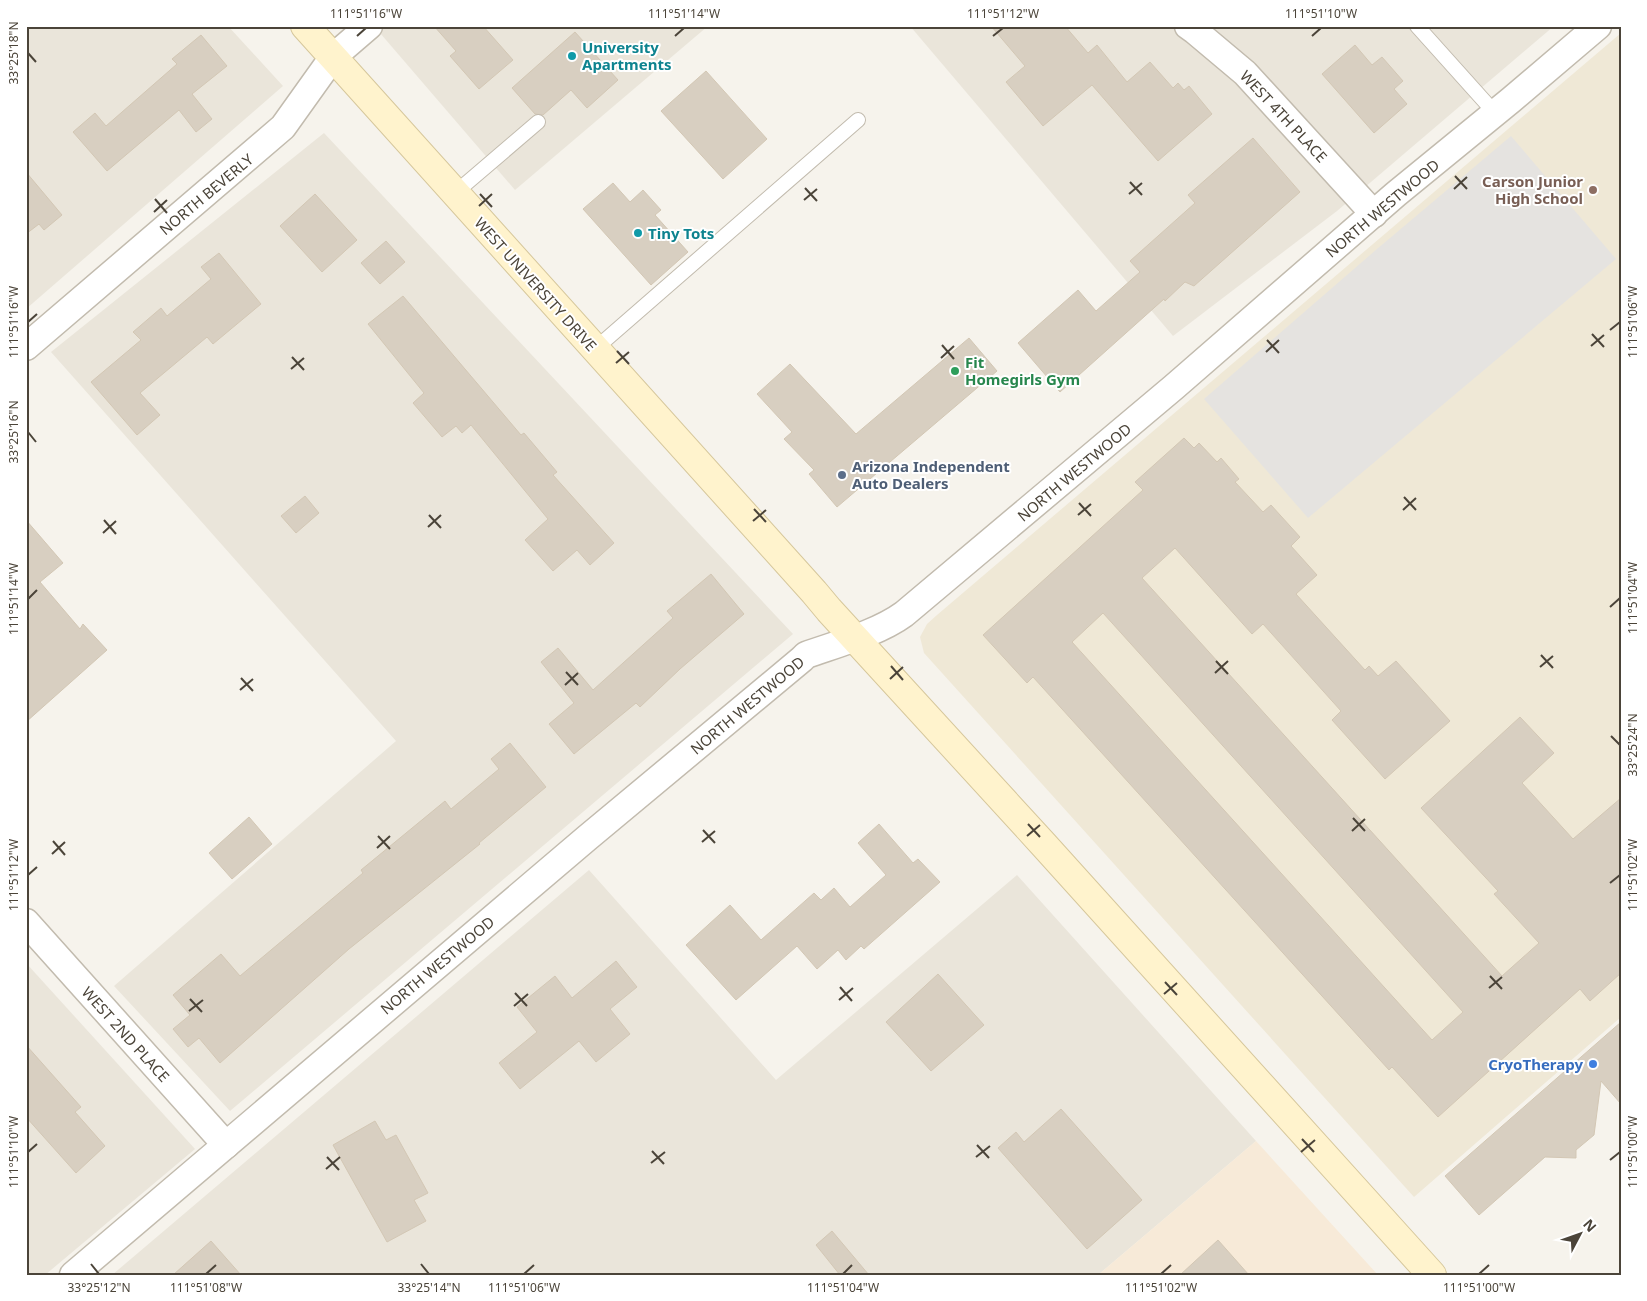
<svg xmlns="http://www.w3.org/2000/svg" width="1647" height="1301" viewBox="0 0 1647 1301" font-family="'Noto Sans',sans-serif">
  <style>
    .residential { fill: #eae5da }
    .commercial { fill: #f7ead8 }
    .education { fill: #efe8d6 }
    .parking { fill: #e5e3e0 }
    .building { fill: #d8cfc1; stroke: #d3c7b4; fill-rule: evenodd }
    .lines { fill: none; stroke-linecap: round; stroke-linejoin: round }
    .service-casing { stroke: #c2bbae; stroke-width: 16 }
    .minor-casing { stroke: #c2bbae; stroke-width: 29 }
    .secondary-casing { stroke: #d6c79b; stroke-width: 30 }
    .service { stroke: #fff; stroke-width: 14 }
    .minor { stroke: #fff; stroke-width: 26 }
    .secondary { stroke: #fff3cd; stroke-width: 28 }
    .ticks { fill: none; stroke: #4b4439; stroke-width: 2 }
    .culture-dot { fill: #0f9aa8; stroke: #fff; stroke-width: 2 }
    .education-dot { fill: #8d6e63; stroke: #fff; stroke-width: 2 }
    .leisure-dot { fill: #2e9e5b; stroke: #fff; stroke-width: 2 }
    .service-dot { fill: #5c6f8a; stroke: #fff; stroke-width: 2 }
    .shop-dot { fill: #3f7fe0; stroke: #fff; stroke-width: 2 }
    .labels { text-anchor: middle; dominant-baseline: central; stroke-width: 4; stroke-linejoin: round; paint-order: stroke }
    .culture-label { font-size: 15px; font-weight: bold; fill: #0d838f; stroke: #fff; text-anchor: start }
    .street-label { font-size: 15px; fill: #4b4439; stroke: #fff }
    .education-label { font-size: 15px; font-weight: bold; fill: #785e54; stroke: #fff; text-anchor: end }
    .leisure-label { font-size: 15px; font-weight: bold; fill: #27864d; stroke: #fff; text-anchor: start }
    .service-label { font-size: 15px; font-weight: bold; fill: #4e5e75; stroke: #fff; text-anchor: start }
    .shop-label { font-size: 15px; font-weight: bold; fill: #366cbe; stroke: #fff; text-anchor: end }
    .neatline { fill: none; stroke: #4b4439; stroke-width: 2 }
    .ticks-label { font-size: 12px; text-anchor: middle; fill: #4b4439 }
  </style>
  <rect width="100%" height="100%" fill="#f6f3ec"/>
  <g class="residential">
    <path d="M 26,26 L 228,26 L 283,86 L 26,309 Z"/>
    <path d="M 374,26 L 708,26 L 515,190 Z"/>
    <path d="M 910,26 L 1554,26 L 1337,211 L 1173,336 Z"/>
    <path d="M 324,133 L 793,634 L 230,1111 L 114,986 L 396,741 L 51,352 Z"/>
    <path d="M 589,870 L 776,1080 L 1017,875 L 1256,1141 L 1098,1275 L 112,1275 Z"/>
    <path d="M 26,963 L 195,1149 L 45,1275 L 26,1275 Z"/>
  </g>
  <path class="commercial" d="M 1256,1141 L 1378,1275 L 1098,1275 Z"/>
  <path class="education" d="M 1621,33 L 1621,1017 L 1414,1197 L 924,653 L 920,637 L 927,624 L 937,615 Z"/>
  <path class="parking" d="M 1511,136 L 1616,259 L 1308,518 L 1204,399 L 1377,249 Z"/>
  <g class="building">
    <path d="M 434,26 L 483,26 L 513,60 L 479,89 L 450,56 L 456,51 Z"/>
    <path d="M 991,26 L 1065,26 L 1088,53 L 1097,45 L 1127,82 L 1150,62 L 1173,88 L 1178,83 L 1184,90 L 1189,86 L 1212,114 L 1158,161 L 1092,85 L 1043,126 L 1006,82 L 1025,66 Z"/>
    <path d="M 575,32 L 618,80 L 587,108 L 571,90 L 543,115 L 535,114 L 512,88 Z"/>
    <path d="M 201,35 L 227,66 L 192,94 L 212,119 L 196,132 L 179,110 L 107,171 L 73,132 L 95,113 L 106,126 L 177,64 L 172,59 Z"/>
    <path d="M 1355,45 L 1372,65 L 1382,57 L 1403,81 L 1394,89 L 1407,104 L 1374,133 L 1322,74 Z"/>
    <path d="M 706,71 L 767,139 L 723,179 L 661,111 Z"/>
    <path d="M 1253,138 L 1300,192 L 1194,286 L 1185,282 L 1165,301 L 1164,299 L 1060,392 L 1018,343 L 1078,290 L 1096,311 L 1140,272 L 1130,261 L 1195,203 L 1188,195 Z"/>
    <path d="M 26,172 L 62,215 L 44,230 L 39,224 L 26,234 Z"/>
    <path d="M 613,183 L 630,202 L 643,190 L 661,210 L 655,215 L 688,252 L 651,285 L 583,209 Z"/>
    <path d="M 315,194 L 357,240 L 322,272 L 280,226 Z"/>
    <path d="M 386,241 L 405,262 L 380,284 L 361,263 Z"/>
    <path d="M 219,253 L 261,304 L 213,344 L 207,337 L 140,393 L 160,415 L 137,435 L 91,382 L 141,340 L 133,332 L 161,308 L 167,316 L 211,279 L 201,267 Z"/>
    <path d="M 403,296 L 521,435 L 524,433 L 557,472 L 553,475 L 614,543 L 590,565 L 577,550 L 553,571 L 525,540 L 548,519 L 471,425 L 462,433 L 456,426 L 442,437 L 413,403 L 424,393 L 368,324 Z"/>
    <path d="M 969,338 L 997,371 L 837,507 L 809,474 L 814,470 L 784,439 L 792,432 L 757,394 L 790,364 L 856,434 Z"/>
    <path d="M 1184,438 L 1194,448 L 1199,443 L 1217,462 L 1221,458 L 1239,479 L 1235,482 L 1263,512 L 1271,505 L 1300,537 L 1291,546 L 1317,575 L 1296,594 L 1365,670 L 1369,666 L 1378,676 L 1396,661 L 1450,721 L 1385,779 L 1332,720 L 1341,711 L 1263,624 L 1252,634 L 1175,548 L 1142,578 L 1502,976 L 1539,943 L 1494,894 L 1498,891 L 1421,808 L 1520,717 L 1554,753 L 1522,783 L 1573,839 L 1621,798 L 1621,973 L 1590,1001 L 1580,989 L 1438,1117 L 1392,1067 L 1389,1070 L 1033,677 L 1027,683 L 983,635 L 1143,490 L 1135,482 ZM 1103,613 L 1463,1012 L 1432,1040 L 1072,642 Z"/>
    <path d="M 305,496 L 319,513 L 296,533 L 281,516 Z"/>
    <path d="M 26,520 L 63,563 L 40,582 L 80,629 L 83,624 L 107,650 L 26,722 Z"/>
    <path d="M 711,574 L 744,614 L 680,669 L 640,707 L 636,703 L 574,754 L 549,724 L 574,703 L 541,662 L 558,648 L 593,690 L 673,618 L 667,611 Z"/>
    <path d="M 510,743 L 546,787 L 479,843 L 480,844 L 349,949 L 220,1063 L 199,1038 L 188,1047 L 173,1029 L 190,1015 L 173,995 L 221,954 L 240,976 L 363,873 L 361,870 L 445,801 L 451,809 L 499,769 L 491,759 Z"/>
    <path d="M 249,817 L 272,844 L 232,879 L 209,853 Z"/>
    <path d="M 879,824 L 913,863 L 918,859 L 940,882 L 864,949 L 861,946 L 846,960 L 838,950 L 817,969 L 797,946 L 736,1000 L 686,945 L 730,905 L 761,940 L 814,893 L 821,900 L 834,888 L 850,907 L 886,875 L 858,843 Z"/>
    <path d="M 616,961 L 637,987 L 610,1009 L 630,1034 L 596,1062 L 579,1041 L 520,1089 L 499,1063 L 537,1032 L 517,1007 L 555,976 L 572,998 Z"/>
    <path d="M 938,974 L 984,1025 L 931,1071 L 886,1022 Z"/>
    <path d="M 1621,1022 L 1621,1104 L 1601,1081 L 1594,1135 L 1576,1150 L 1576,1158 L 1545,1157 L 1479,1215 L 1445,1176 Z"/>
    <path d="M 26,1045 L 81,1107 L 75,1112 L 105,1146 L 76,1173 L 26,1117 Z"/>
    <path d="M 1061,1109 L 1142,1200 L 1087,1249 L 998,1148 L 1016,1132 L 1024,1142 Z"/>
    <path d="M 375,1121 L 386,1140 L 396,1135 L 428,1193 L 414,1200 L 426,1221 L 387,1242 L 333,1145 Z"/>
    <path d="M 832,1231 L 869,1275 L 840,1275 L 816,1245 Z"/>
    <path d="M 1218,1240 L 1249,1275 L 1180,1275 Z"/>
    <path d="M 211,1241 L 241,1275 L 173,1275 Z"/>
  </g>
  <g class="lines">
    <g class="service-casing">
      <g id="service">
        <path d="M 1417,26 L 1495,113"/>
        <path d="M 455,193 L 538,122"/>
        <path d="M 595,349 L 858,120"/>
      </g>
    </g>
    <g class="minor-casing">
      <g id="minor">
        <path d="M 1188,26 L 1195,31 L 1245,73 L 1374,214"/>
        <path d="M 26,347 L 283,127 L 333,57 L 369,26"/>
        <path d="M 26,922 L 226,1145"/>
        <path d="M 73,1275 L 587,838 L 802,659 L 806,655 C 837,644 878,633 904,614 L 1174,387 L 1396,194 L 1511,100 L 1598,26"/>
      </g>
    </g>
    <g class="secondary-casing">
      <path id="secondary" d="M 305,26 L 814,592 L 829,610 L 1044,845 L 1432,1275"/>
    </g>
    <use href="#service" class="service"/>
    <use href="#minor" class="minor"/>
    <use href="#secondary" class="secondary"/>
  </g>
  <path class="ticks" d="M 357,36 L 366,28M 675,36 L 684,28M 993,36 L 1003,28M 1312,36 L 1321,28M 28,53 L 36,62M 1455,176 L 1467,189M 1130,182 L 1142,195M 805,188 L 817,201M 1454,189 L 1467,177M 480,194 L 492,207M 1129,194 L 1142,183M 155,199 L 167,213M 804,200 L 817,189M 479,206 L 492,194M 154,212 L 167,200M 28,322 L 37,314M 1610,330 L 1620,322M 1592,334 L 1604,347M 1267,340 L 1279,353M 942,345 L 954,359M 1591,346 L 1604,335M 617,351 L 629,364M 1266,352 L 1279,340M 292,357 L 304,370M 941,358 L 954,346M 616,363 L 629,352M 291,369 L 304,358M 28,432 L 36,442M 1404,497 L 1416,510M 1079,503 L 1091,516M 754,509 L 766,522M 1403,510 L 1416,498M 429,515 L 441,528M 1078,515 L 1091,504M 104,520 L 116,534M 753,521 L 766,510M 428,527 L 441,515M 103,533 L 116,521M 28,599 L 37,590M 1610,607 L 1620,598M 1541,655 L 1553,668M 1216,661 L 1228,674M 891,666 L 903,680M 1540,667 L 1553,656M 566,672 L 578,685M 1215,673 L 1228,661M 241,678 L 253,691M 890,679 L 903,667M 565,685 L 578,673M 240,690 L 253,679M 1611,736 L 1620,745M 1353,818 L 1365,831M 1028,824 L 1040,837M 703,830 L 715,843M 1352,831 L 1365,819M 378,836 L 390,849M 1027,836 L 1040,825M 53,841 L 65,855M 702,842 L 715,831M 377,848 L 390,836M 52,854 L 65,842M 28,875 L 37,867M 1610,883 L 1620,875M 1490,976 L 1502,989M 1165,982 L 1177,995M 840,987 L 852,1001M 1489,988 L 1502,977M 515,993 L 527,1006M 1164,994 L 1177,983M 190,999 L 202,1012M 839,1000 L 853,988M 514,1006 L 528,994M 189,1011 L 203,1000M 1302,1139 L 1314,1152M 977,1145 L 989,1158M 652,1151 L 664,1164M 28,1152 L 37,1144M 1301,1152 L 1315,1140M 327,1157 L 339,1170M 976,1157 L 990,1146M 1610,1160 L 1620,1152M 651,1163 L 665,1152M 326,1169 L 340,1157M 91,1264 L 99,1274M 421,1264 L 429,1274M 206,1274 L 216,1265M 524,1274 L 534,1265M 843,1274 L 852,1265M 1161,1274 L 1171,1265M 1479,1274 L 1489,1265"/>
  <g class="culture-dot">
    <circle cx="572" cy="56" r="5"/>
    <circle cx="638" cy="233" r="5"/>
  </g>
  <circle class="education-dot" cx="1593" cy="190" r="5"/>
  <circle class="leisure-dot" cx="955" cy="371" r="5"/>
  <circle class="service-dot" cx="842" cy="475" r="5"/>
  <circle class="shop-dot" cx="1593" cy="1064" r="5"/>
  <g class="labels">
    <g class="culture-label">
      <text x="582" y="47">University<tspan x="582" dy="17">Apartments</tspan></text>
      <text x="648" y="233">Tiny Tots</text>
    </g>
    <g class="street-label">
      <text transform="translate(1284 116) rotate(47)">WEST 4TH PLACE</text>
      <text transform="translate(206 194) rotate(-40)">NORTH BEVERLY</text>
      <text transform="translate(1382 208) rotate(-40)">NORTH WESTWOOD</text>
      <text transform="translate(536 284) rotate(48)">WEST UNIVERSITY DRIVE</text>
      <text transform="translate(1074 472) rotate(-40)">NORTH WESTWOOD</text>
      <text transform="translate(747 705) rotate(-40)">NORTH WESTWOOD</text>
      <text transform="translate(437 965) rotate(-40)">NORTH WESTWOOD</text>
      <text transform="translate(126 1034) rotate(48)">WEST 2ND PLACE</text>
    </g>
    <g class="education-label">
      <text x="1583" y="181">Carson Junior<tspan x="1583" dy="17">High School</tspan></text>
    </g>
    <g class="leisure-label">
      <text x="965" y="362">Fit<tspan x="965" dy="17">Homegirls Gym</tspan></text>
    </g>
    <g class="service-label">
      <text x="852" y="466">Arizona Independent<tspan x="852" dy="17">Auto Dealers</tspan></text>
    </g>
    <g class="shop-label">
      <text x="1583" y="1064">CryoTherapy</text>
    </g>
  </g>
  <rect width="1647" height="1301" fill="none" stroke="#ffffff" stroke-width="55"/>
  <g transform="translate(1580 1234) rotate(49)" stroke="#ffffff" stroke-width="4" paint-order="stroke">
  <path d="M0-4L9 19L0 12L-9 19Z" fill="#4b4439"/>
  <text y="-8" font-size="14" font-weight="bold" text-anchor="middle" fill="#4b4439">N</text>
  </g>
  <rect x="28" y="28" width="1592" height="1246" class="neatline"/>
  <g class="ticks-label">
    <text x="366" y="18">111°51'16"W</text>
    <text x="684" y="18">111°51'14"W</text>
    <text x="1003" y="18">111°51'12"W</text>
    <text x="1321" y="18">111°51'10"W</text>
    <text transform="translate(14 53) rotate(-90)" y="4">33°25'18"N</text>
    <text transform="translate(1633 322) rotate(-90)" y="4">111°51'06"W</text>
    <text transform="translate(14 322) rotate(-90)" y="4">111°51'16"W</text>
    <text transform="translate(14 432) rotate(-90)" y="4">33°25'16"N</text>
    <text transform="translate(1633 598) rotate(-90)" y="4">111°51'04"W</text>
    <text transform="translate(14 599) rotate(-90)" y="4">111°51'14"W</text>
    <text transform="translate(1633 745) rotate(-90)" y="4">33°25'24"N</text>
    <text transform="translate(1633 875) rotate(-90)" y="4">111°51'02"W</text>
    <text transform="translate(14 875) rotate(-90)" y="4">111°51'12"W</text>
    <text transform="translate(1633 1152) rotate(-90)" y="4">111°51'00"W</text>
    <text transform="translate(14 1152) rotate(-90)" y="4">111°51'10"W</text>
    <text x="99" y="1292">33°25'12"N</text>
    <text x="206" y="1292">111°51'08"W</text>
    <text x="429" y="1292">33°25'14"N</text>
    <text x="524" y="1292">111°51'06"W</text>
    <text x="843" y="1292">111°51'04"W</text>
    <text x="1161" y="1292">111°51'02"W</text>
    <text x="1479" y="1292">111°51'00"W</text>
  </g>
</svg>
